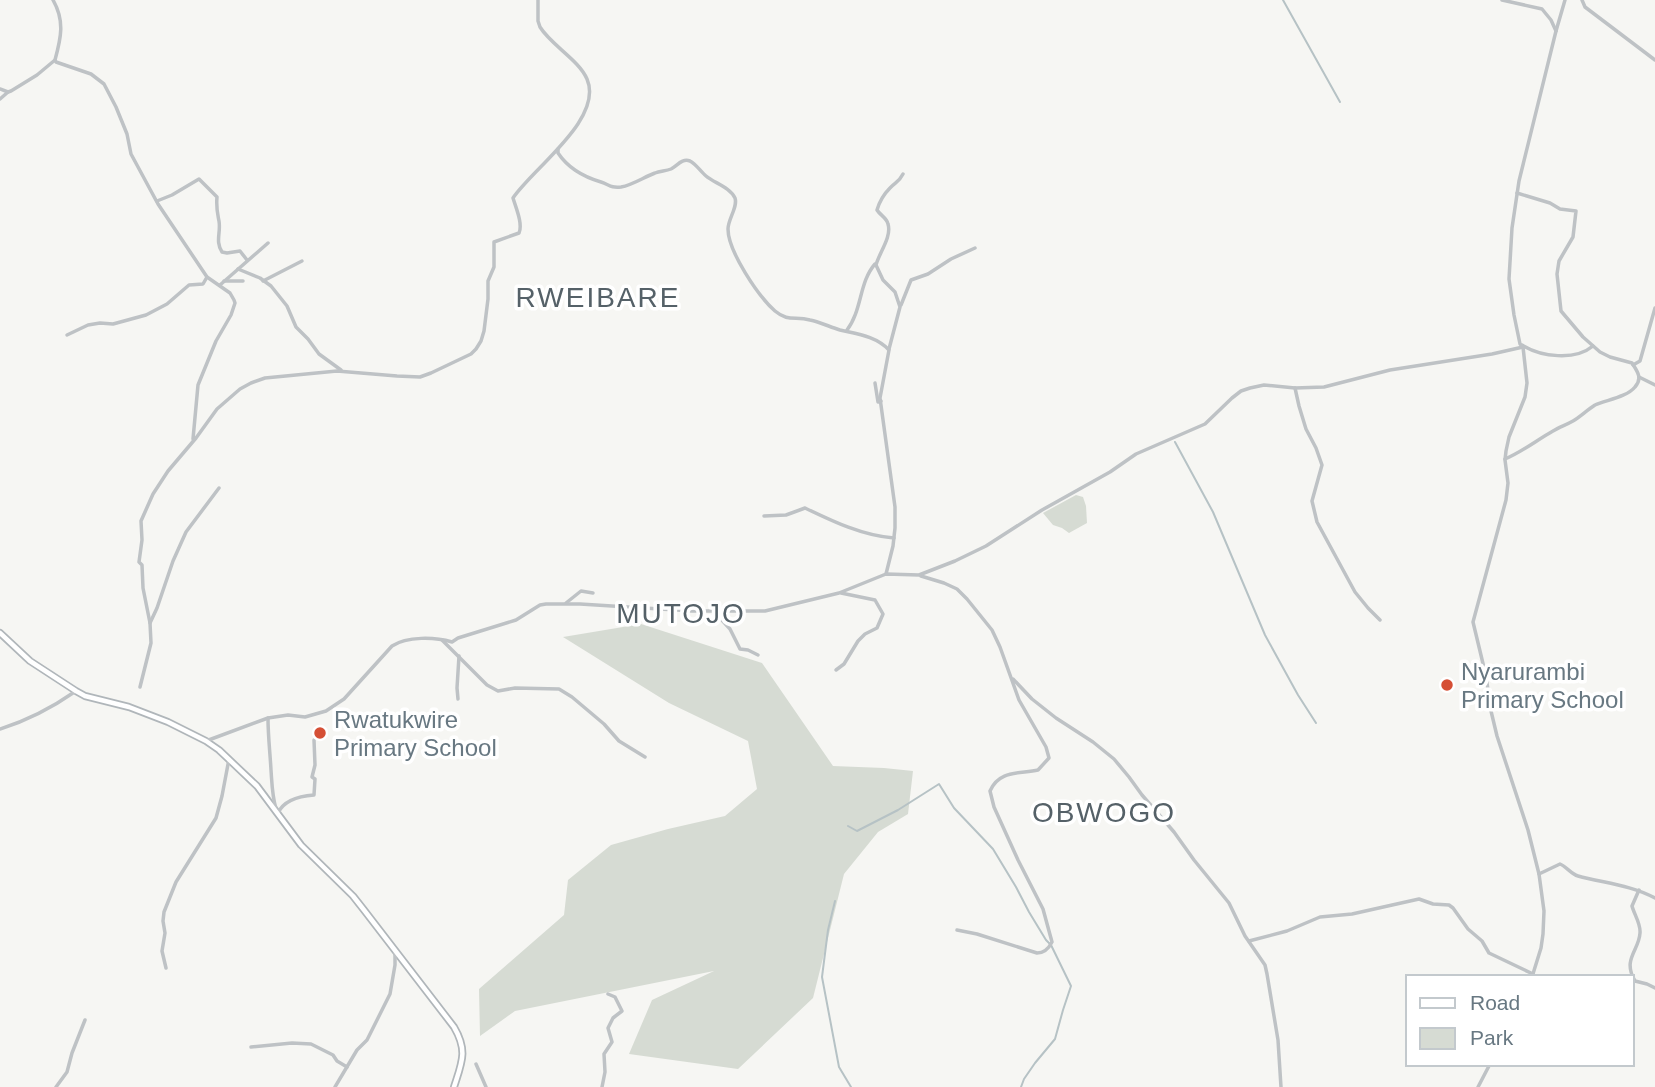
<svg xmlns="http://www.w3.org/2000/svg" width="1655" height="1087" viewBox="0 0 1655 1087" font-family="Arial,sans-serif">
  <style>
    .green { fill: #d6dbd3 }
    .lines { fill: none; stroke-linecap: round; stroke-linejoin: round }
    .stream { stroke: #b6c2c5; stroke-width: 2 }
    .secondary-casing { stroke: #b0b6ba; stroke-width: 8 }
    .street { stroke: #bec2c5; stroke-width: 3.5 }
    .secondary { stroke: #fff; stroke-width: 4.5 }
    .poi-dot { fill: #d54f35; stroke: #fff; stroke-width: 2.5 }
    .labels { text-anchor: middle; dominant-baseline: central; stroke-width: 7; stroke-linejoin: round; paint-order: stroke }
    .poi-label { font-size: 24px; fill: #687882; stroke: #fff; text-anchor: start }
    .quarter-label { font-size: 28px; letter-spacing: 2px; fill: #556168; stroke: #fff }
  </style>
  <rect width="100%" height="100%" fill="#f6f6f3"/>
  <g class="green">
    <path d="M 1076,495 L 1083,497 L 1086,506 L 1087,523 L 1069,533 L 1062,528 L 1053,525 L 1043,513 Z"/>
    <path d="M 641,624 L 762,663 L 833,766 L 884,768 L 913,771 L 908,814 L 878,832 L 844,874 L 813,998 L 738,1069 L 629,1054 L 652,1000 L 714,971 L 515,1011 L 480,1036 L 479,989 L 564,915 L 568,880 L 611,845 L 668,829 L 725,816 L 757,789 L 748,741 L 669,703 L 563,637 Z"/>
  </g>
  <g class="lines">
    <g class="stream">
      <path d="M 1283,0 L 1340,102"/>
      <path d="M 1175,442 L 1213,512 L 1265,635 L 1298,695 L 1316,723"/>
      <path d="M 848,826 L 857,831 L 898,810 L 939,784 L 954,808 L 993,849 L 1016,887 L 1029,912 L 1046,940 L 1051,945 L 1071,986 L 1063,1010 L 1055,1039 L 1035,1063 L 1024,1079 L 1021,1087"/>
      <path d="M 835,901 L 828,930 L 822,977 L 839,1067 L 851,1087"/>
    </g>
    <g class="secondary-casing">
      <path id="secondary" d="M 0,633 L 30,661 L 76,691 L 85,696 L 129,707 L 168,722 L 206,741 L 219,750 L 257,786 L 301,845 L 353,896 L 364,910 L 454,1027 C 468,1051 462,1062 454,1087"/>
    </g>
    <g class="street">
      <path d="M 53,0 C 65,21 61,38 55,60 L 56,62 L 91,74 L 104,84 L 116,107 L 127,134 L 131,154 L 158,204 L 207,277 L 230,293 L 234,300 L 235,303 L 231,315 L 216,341 L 198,385 L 193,439"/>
      <path d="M 1502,0 L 1542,9 L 1551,20 L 1556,31"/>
      <path d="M 1582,0 L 1585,7 L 1655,60"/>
      <path d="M 0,89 L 8,92 L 11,91 L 37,75 L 55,60"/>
      <path d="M 0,99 L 8,92"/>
      <path d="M 558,149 L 558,153 C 568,168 584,177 601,182 C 610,185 610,188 621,187 C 633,185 644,177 655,173 C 660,171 666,171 671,169 C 677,166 682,158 690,161 C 696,164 701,172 706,176 C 714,183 730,187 735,198 C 738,207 728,219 728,229 C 728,251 758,296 775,311 C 788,322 795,316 810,320 C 820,322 830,327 840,330 C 857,334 876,336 889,350 L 880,398 L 895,507 L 895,528 L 893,546 L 886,574"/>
      <path d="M 157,201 L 172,195 L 199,179 L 217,197 C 216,208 217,211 219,221 C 221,233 215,241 222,252 L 227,253 L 240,251 L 247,260"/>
      <path d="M 238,269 L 260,278 L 271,286 L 287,306 L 296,327 L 308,339 L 319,354 L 341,370"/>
      <path d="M 224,281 L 243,281"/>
      <path d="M 263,281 L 302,261"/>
      <path d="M 220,285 L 268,243"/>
      <path d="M 901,305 L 911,280 L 928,274 L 951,259 L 975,248"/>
      <path d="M 847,330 C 862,311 859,282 875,264"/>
      <path d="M 67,335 L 88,325 L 100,323 L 113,324 L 146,315 L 167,304 L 189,285 L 203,284 L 207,277"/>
      <path d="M 1522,345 C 1541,357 1575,361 1593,346"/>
      <path d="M 889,349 L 900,307 L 895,292 L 883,280 L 876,265 C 879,253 892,237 888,224 C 887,218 880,215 877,210 C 879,203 884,194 890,188 C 896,182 899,182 903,174"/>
      <path d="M 1633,365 L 1640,361 L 1655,308"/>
      <path d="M 1639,377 L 1655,385"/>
      <path d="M 875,383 L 878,402 L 881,401"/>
      <path d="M 1295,388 L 1299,406 L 1306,429 L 1316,448 L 1322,465 L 1312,501 L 1317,522 L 1355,592 L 1368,608 L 1380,620"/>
      <path d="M 1505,459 C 1522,452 1537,440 1553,431 C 1559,427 1566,425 1573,421 C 1580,417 1587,410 1595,405 C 1606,400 1627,397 1635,387 C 1643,378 1637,371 1632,363 L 1610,357 L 1600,352 L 1583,337 L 1561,311 L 1557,274 L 1559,261 L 1573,237 L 1576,211 L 1560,209 L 1550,203 L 1517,193"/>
      <path d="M 764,516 L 786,515 L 805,508 C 832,521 863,536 894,538"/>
      <path d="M 921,576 L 944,583 L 957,589 L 967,599 L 992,630 L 1000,647 L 1019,700 L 1046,747 L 1049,758 L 1038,770 C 1019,774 999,770 990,791 L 994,807 L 1018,860 L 1043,909 L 1052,942 C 1049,948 1044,953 1037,953 L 977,934 L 957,930"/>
      <path d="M 566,603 L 581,591 L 593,593"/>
      <path d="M 718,611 L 720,618 L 730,629 L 740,649 L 748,650 L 758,655"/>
      <path d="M 150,623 L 143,588 L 142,565 L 139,562 L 142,540 L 141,521 L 153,494 L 168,471 L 196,438 L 217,409 L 240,389 L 251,383 L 265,378 L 337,371 L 397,376 L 420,377 L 431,373 L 471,354 L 476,349 L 481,341 L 484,331 L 488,299 L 488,281 L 494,267 L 494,242 L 519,233 C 523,224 516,208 513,198 C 533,168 604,119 587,79 C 579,60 551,45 540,27 L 538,21 L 538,0"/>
      <path d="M 442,640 L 487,685 L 498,691 L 515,688 L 559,689 L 572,697 L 604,724 L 619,741 L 645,757"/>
      <path d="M 836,670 L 844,664 L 858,641 L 865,634 L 877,628 L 883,614 L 875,600 L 841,593"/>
      <path d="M 1013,679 L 1032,699 L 1056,718 L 1093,742 L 1114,759 L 1129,777 L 1142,795 L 1174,832 L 1194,860 L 1229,903 L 1245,936 L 1265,965 L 1267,974 L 1278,1040 L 1281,1087"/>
      <path d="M 140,687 L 151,643 L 150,623 L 157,608 L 173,561 L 186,532 L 219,488"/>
      <path d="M 458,699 L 457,688 L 459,656"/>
      <path d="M 268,718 C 268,736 270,752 271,770 C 272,784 272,795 276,809"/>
      <path d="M 0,729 C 26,721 53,707 76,691"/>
      <path d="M 206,741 L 268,718 L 288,715 L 305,717 L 326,711 L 344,699 L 392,646 C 407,636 435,637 452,642 L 458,638 L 516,620 L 540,605 L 546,604 L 580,604 L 692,611 L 765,611 L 839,593 L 886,574 L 919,575 L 955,561 L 986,546 L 1042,510 L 1110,472 L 1136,454 L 1205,424 L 1232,398 L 1241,391 L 1250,388 L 1264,385 L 1295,388 L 1324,387 L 1390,370 L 1492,354 L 1523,347"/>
      <path d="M 278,813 C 284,800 300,796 314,795 L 315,779 L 312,777 L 315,765 L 314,740"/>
      <path d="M 1539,874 L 1560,864 C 1567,867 1571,874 1578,876 C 1604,883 1631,885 1655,898"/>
      <path d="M 1639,890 L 1632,906 C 1634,914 1641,924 1640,933 C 1639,951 1622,959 1635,981 L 1647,984 L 1655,988"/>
      <path d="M 1249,941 L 1287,931 L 1320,917 L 1352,914 L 1419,899 L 1433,904 L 1449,905 L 1453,908 L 1468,929 L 1482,941 L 1489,953 L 1533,974"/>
      <path d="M 166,968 L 162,951 L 165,933 L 163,921 L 164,912 L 176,882 L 216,818 L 222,796 L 229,759"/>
      <path d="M 1532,977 L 1541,948 L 1543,934 L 1544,911 L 1539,874 L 1528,830 L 1497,736 L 1491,711 L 1486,676 L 1473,622 L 1506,500 L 1508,483 L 1505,460 L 1506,451 L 1509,437 L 1525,397 L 1527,383 L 1523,347 L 1520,344 L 1514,315 L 1509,279 L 1512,228 L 1519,181 L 1556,31 L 1565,0"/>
      <path d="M 251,1047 L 292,1043 L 311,1044 L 333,1055 L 337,1061 L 347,1067"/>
      <path d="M 476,1064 L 486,1087"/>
      <path d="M 56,1087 L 67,1072 L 72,1053 L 85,1020"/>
      <path d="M 335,1087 L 357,1050 L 367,1040 L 390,994 L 395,965 L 395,951"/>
      <path d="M 602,1087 L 605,1072 L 604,1054 L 612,1042 L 608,1028 L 613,1018 L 622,1011 L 615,997 L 608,994"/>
      <path d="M 1478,1087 L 1490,1064"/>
    </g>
    <use href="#secondary" class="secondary"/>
  </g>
  <g class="poi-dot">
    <circle cx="1447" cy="685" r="7"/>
    <circle cx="320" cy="733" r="7"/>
  </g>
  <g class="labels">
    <g class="poi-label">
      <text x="1461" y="671">Nyarurambi<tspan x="1461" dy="28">Primary School</tspan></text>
      <text x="334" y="719">Rwatukwire<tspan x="334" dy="28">Primary School</tspan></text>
    </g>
    <g class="quarter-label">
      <text x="598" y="297">RWEIBARE</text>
      <text x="681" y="613">MUTOJO</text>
      <text x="1104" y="812">OBWOGO</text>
    </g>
  </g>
  <rect x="1406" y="975" width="228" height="91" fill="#ffffff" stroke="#c3c9cd" stroke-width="2"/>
  <rect x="1420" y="998" width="35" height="10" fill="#ffffff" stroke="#c3c9cd" stroke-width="2"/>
  <text x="1470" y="1010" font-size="21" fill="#687882">Road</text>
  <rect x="1420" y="1028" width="35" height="21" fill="#d6dbd3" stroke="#c3c9cd" stroke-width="2"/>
  <text x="1470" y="1045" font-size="21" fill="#687882">Park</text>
</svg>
